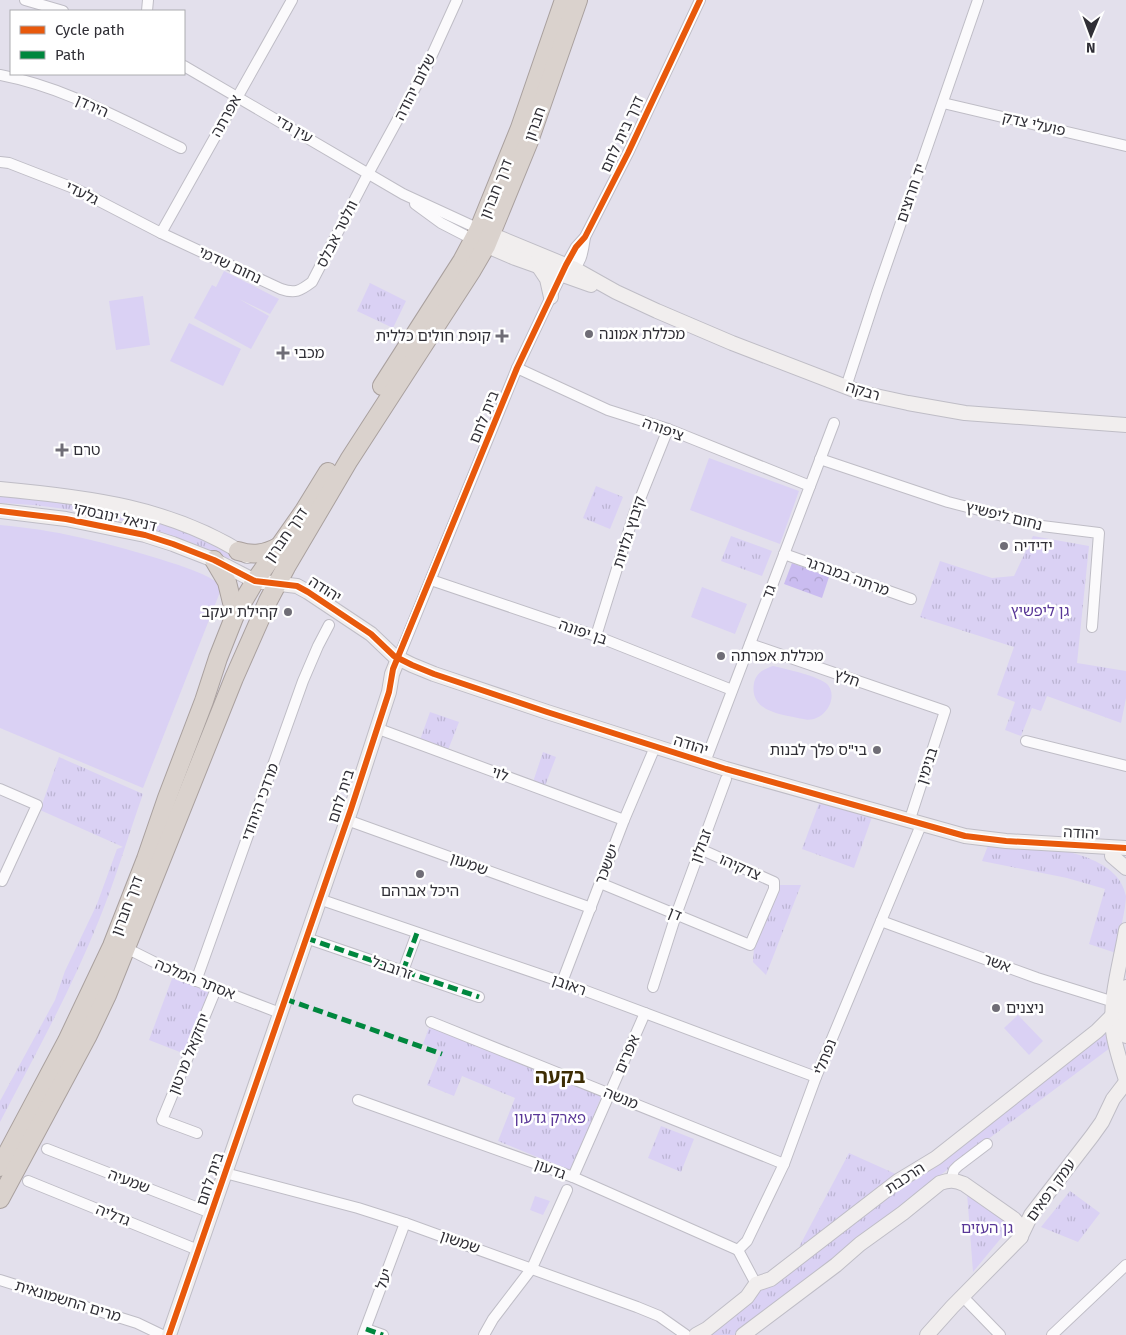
<svg xmlns="http://www.w3.org/2000/svg" width="1126" height="1335" viewBox="0 0 1126 1335" font-family="'Fira Sans','Noto Sans Hebrew',sans-serif">
  <style>
    .green { fill: #dad1f4 }
    .forest { fill: url(#forest-crowns) }
    .park { fill: url(#park-tufts) }
    .lines { fill: none; stroke-linecap: round; stroke-linejoin: round }
    .street-casing { stroke: #bfbdc6; stroke-width: 12 }
    .secondary-casing { stroke: #bfbdc6; stroke-width: 16 }
    .highway-casing { stroke: #a9a09e; stroke-width: 20 }
    .street { stroke: #fbfafc; stroke-width: 10 }
    .secondary { stroke: #f1eeee; stroke-width: 14 }
    .highway { stroke: #dad2cd; stroke-width: 18 }
    .quiet { stroke: #00873e; stroke-width: 5; stroke-dasharray: 10 5; stroke-linecap: butt }
    .cycleway-casing { stroke: #fff; stroke-width: 9 }
    .cycleway { stroke: #e8590c; stroke-width: 6 }
    .poi-dot { fill: #6f6d76; stroke: #fff; stroke-width: 2 }
    .labels { text-anchor: middle; dominant-baseline: central; stroke-width: 5; stroke-linejoin: round; paint-order: stroke }
    .street-label { font-size: 15px; fill: #302f36; stroke: #fff }
    .poi-label { font-size: 15px; fill: #302f36; stroke: #fff; text-anchor: start }
    .park-label { font-size: 15px; fill: #593797; stroke: #fff }
    .district-label { font-size: 20px; font-weight: bold; fill: #3d2d03; stroke: #fff }
  </style>
  <defs>
    <pattern id="forest-crowns" width="20" height="18" patternUnits="userSpaceOnUse" patternTransform="scale(1.25)"><rect width="20" height="18" fill="#cabcf0"/><path d="M2 6a3 3 0 1 1 6 0M12 15a3 3 0 1 1 6 0" fill="none" stroke="#aea2ce"/></pattern>
    <pattern id="park-tufts" width="24" height="20" patternUnits="userSpaceOnUse" patternTransform="scale(1.25)"><rect width="24" height="20" fill="#dad1f4"/><path d="M3 7l-1-3M5 7V3M7 7l1-3M15 17l-1-3M17 17v-4M19 17l1-3" fill="none" stroke="#bbb4d2"/></pattern>
  </defs>
  <rect width="100%" height="100%" fill="#e3e0ec"/>
  <g class="green">
    <path d="M 224,271 L 279,299 L 270,314 L 239,299 L 269,316 L 251,349 L 194,318 L 212,285 L 216,287 Z"/>
    <path d="M 143,296 L 150,345 L 116,350 L 109,301 Z"/>
    <path d="M 189,323 L 241,349 L 223,386 L 170,361 Z"/>
    <path d="M 709,458 L 799,491 L 780,544 L 690,510 Z"/>
    <path d="M 0,525 C 56,530 100,541 153,557 C 175,564 198,570 217,582 L 220,588 L 220,592 L 143,788 L 0,728 Z"/>
    <path d="M 702,587 L 747,604 L 735,634 L 691,617 Z"/>
    <path d="M 773,666 C 785,669 820,676 828,685 C 839,699 823,724 803,719 C 781,714 749,712 754,683 C 756,673 764,669 773,666 Z"/>
    <path d="M 1018,1015 L 1043,1041 L 1029,1055 L 1004,1028 Z"/>
    <path d="M 535,1196 L 550,1201 L 543,1215 L 530,1210 Z"/>
  </g>
  <path class="forest" d="M 792,563 L 829,577 L 822,598 L 784,584 Z"/>
  <g class="park">
    <path d="M 370,283 L 406,301 L 393,328 L 357,311 Z"/>
    <path d="M 596,486 L 623,497 L 610,529 L 583,518 Z"/>
    <path d="M 0,492 C 50,497 99,504 147,517 C 176,526 204,540 231,555 L 229,559 C 210,551 192,542 172,536 C 116,516 59,505 0,503 Z"/>
    <path d="M 731,536 L 772,551 L 762,576 L 721,561 Z"/>
    <path d="M 1033,536 L 1089,546 L 1077,663 L 1126,671 L 1126,698 L 1121,723 L 1047,696 L 1041,711 L 1032,708 L 1021,736 L 1005,730 L 1015,702 L 997,695 L 1014,647 L 920,617 L 940,561 L 992,578 L 1014,576 Z"/>
    <path d="M 430,712 L 459,722 L 448,750 L 420,740 Z"/>
    <path d="M 543,752 L 556,757 L 545,786 L 533,782 Z"/>
    <path d="M 59,757 L 143,794 C 128,836 116,878 99,920 C 71,990 35,1055 0,1122 L 0,1101 L 55,1000 L 65,971 L 97,904 L 117,849 L 123,847 L 40,810 Z"/>
    <path d="M 821,798 L 872,817 L 854,868 L 802,849 Z"/>
    <path d="M 989,843 C 1027,845 1117,847 1126,896 C 1126,908 1118,940 1116,953 L 1089,944 L 1105,889 L 1067,878 L 982,861 Z"/>
    <path d="M 779,885 L 801,885 L 766,975 L 753,962 L 754,947 Z"/>
    <path d="M 173,976 L 210,992 L 185,1054 L 149,1040 Z"/>
    <path d="M 430,1025 L 602,1095 L 571,1171 L 498,1141 L 515,1098 L 462,1076 L 454,1096 L 427,1085 L 441,1051 L 423,1044 Z"/>
    <path d="M 1106,1028 L 1110,1048 L 947,1170 L 734,1335 L 706,1335 L 758,1289 Z"/>
    <path d="M 661,1126 L 694,1139 L 681,1172 L 648,1158 Z"/>
    <path d="M 849,1153 L 898,1175 L 862,1202 L 799,1247 Z"/>
    <path d="M 1070,1191 L 1100,1213 L 1078,1242 L 1041,1227 Z"/>
    <path d="M 967,1193 L 1011,1226 L 973,1272 Z"/>
  </g>
  <g class="lines">
    <g class="street-casing">
      <g id="street">
        <path d="M 25,0 L 63,11"/>
        <path d="M 147,11 L 148,0"/>
        <path d="M 184,66 L 403,194 L 479,229"/>
        <path d="M 0,75 C 64,87 122,120 181,148"/>
        <path d="M 943,103 L 1126,146"/>
        <path d="M 0,162 L 9,163 L 76,189 L 161,233 L 281,289 C 295,294 300,291 312,282 L 369,172 L 427,66 L 457,0"/>
        <path d="M 415,204 L 441,223 L 474,240"/>
        <path d="M 161,233 L 292,0"/>
        <path d="M 569,272 C 582,265 583,250 585,237"/>
        <path d="M 517,368 L 608,410 L 668,429 L 810,486"/>
        <path d="M 846,387 L 877,292 L 978,0"/>
        <path d="M 820,459 L 948,502 L 1042,526 L 1099,533 L 1092,627"/>
        <path d="M 784,554 L 911,599"/>
        <path d="M 431,580 L 596,636 L 732,690"/>
        <path d="M 596,636 L 634,514 L 668,429"/>
        <path d="M 750,644 L 945,711 L 909,822"/>
        <path d="M 398,659 L 517,368 L 566,265 L 576,247 L 585,237 L 628,153 L 700,0"/>
        <path d="M 376,728 L 624,820"/>
        <path d="M 1026,741 L 1126,766"/>
        <path d="M 705,762 L 834,423"/>
        <path d="M 0,789 L 37,805 L 2,881"/>
        <path d="M 347,820 L 591,908"/>
        <path d="M 600,883 L 750,945 L 774,889 L 774,882 L 700,849"/>
        <path d="M 319,899 L 562,982 L 816,1077"/>
        <path d="M 881,921 L 1037,978 L 1114,1002"/>
        <path d="M 306,938 L 479,997"/>
        <path d="M 122,946 L 176,973 L 280,1013"/>
        <path d="M 403,971 L 417,933"/>
        <path d="M 196,981 L 303,681 L 318,646 L 329,625"/>
        <path d="M 562,982 L 624,820 L 655,747"/>
        <path d="M 653,987 L 676,915 L 726,779"/>
        <path d="M 431,1022 L 784,1164"/>
        <path d="M 358,1100 L 573,1177 L 738,1250"/>
        <path d="M 197,1133 L 162,1120 L 216,989"/>
        <path d="M 47,1149 L 211,1213"/>
        <path d="M 225,1173 L 358,1208 L 405,1223 L 637,1307 L 659,1316 L 686,1335"/>
        <path d="M 573,1177 L 645,1013"/>
        <path d="M 951,1180 L 954,1170 L 958,1166 L 987,1144"/>
        <path d="M 28,1181 L 198,1250"/>
        <path d="M 0,1280 L 137,1323 L 162,1335"/>
        <path d="M 756,1284 L 738,1250 L 747,1241 L 784,1164 L 816,1077 L 921,825"/>
        <path d="M 968,1302 L 1000,1335"/>
        <path d="M 366,1329 L 383,1335"/>
        <path d="M 363,1335 L 405,1223"/>
        <path d="M 484,1335 L 493,1319 L 532,1268 L 567,1190"/>
        <path d="M 1052,1335 L 1126,1265"/>
      </g>
    </g>
    <g class="secondary-casing">
      <g id="secondary">
        <path d="M 483,231 L 575,269 L 616,292 L 657,311 L 732,343 L 862,393 L 908,403 L 965,413 L 1126,425"/>
        <path d="M 478,242 L 515,258 L 591,285"/>
        <path d="M 539,267 L 547,279 L 551,297"/>
        <path d="M 0,489 C 87,497 172,507 247,556"/>
        <path d="M 0,511 L 66,519 L 145,535 L 173,544 L 214,560 L 255,581 L 297,586 L 308,592 L 371,634 L 394,656 L 412,665 L 434,674 L 547,712 L 726,769 L 965,836 L 1006,841 L 1126,848"/>
        <path d="M 1112,856 L 1126,868"/>
        <path d="M 1126,930 C 1121,961 1109,999 1113,1031 C 1115,1047 1121,1064 1126,1080"/>
        <path d="M 1126,987 L 1123,1013 L 1126,1036"/>
        <path d="M 169,1335 L 351,809 L 389,692 L 392,674 L 398,659"/>
        <path d="M 696,1335 L 707,1329 L 747,1297 L 756,1284 L 771,1279 L 898,1181 L 936,1158 L 1097,1031 L 1112,1016"/>
        <path d="M 743,1335 L 836,1265 L 860,1244 L 903,1213 L 940,1183 C 949,1180 955,1180 964,1184 L 1014,1219 L 1020,1226 L 1021,1237"/>
        <path d="M 927,1335 L 952,1307 L 1020,1238 L 1031,1215 L 1092,1136 L 1102,1122 L 1113,1099 L 1126,1082"/>
      </g>
    </g>
    <g class="highway-casing">
      <g id="highway">
        <path d="M 382,386 L 462,261 L 479,229 L 520,128 L 564,0"/>
        <path d="M 238,551 C 253,556 265,554 278,547"/>
        <path d="M 214,560 L 227,582 L 235,615"/>
        <path d="M 0,1167 L 67,1041 L 112,946 L 146,859 L 167,798 L 204,701 L 218,658 L 235,615 L 255,581 L 304,511 L 328,472"/>
        <path d="M 0,1199 L 88,1035 L 107,995 L 234,678 L 268,601 L 286,567 L 349,460 L 472,270 L 486,246 L 529,141 L 578,0"/>
      </g>
    </g>
    <use href="#street" class="street"/>
    <use href="#secondary" class="secondary"/>
    <use href="#highway" class="highway"/>
    <g class="quiet">
      <path d="M 306,938 L 479,997"/>
      <path d="M 403,971 L 417,933"/>
      <path d="M 285,999 L 442,1054"/>
      <path d="M 366,1329 L 383,1335"/>
    </g>
    <g class="cycleway-casing">
      <g id="cycleway">
        <path d="M 0,511 L 66,519 L 145,535 L 173,544 L 214,560 L 255,581 L 297,586 L 308,592 L 371,634 L 394,656 L 412,665 L 434,674 L 547,712 L 726,769 L 965,836 L 1006,841 L 1126,848"/>
        <path d="M 169,1335 L 351,809 L 389,692 L 393,669 L 517,368 L 566,265 L 576,247 L 585,237 L 628,153 L 700,0"/>
      </g>
    </g>
    <use href="#cycleway" class="cycleway"/>
  </g>
  <g class="poi-dot">
    <circle cx="589" cy="334" r="5"/>
    <path d="M499.5 328.5h5v5h5v5h-5v5h-5v-5h-5v-5h5z"/>
    <path d="M280.5 345.5h5v5h5v5h-5v5h-5v-5h-5v-5h5z"/>
    <path d="M59.5 442.5h5v5h5v5h-5v5h-5v-5h-5v-5h5z"/>
    <circle cx="1004" cy="546" r="5"/>
    <circle cx="288" cy="612" r="5"/>
    <circle cx="721" cy="656" r="5"/>
    <circle cx="877" cy="750" r="5"/>
    <circle cx="420" cy="874" r="5"/>
    <circle cx="996" cy="1008" r="5"/>
  </g>
  <g class="labels">
    <g class="street-label">
      <text transform="translate(415 87) rotate(-63)">שלום יהודה</text>
      <text transform="translate(92 106) rotate(24)">הירדן</text>
      <text transform="translate(226 116) rotate(-61)">אפרתה</text>
      <text transform="translate(535 124) rotate(-70)">חברון</text>
      <text transform="translate(1034 124) rotate(13)">פועלי צדק</text>
      <text transform="translate(294 129) rotate(30)">עין גדי</text>
      <text transform="translate(622 134) rotate(-65)">דרך בית לחם</text>
      <text transform="translate(496 189) rotate(-68)">דרך חברון</text>
      <text transform="translate(82 193) rotate(26)">גלעדי</text>
      <text transform="translate(911 193) rotate(-71)">יד חרוצים</text>
      <text transform="translate(337 234) rotate(-63)">וולטר אבלס</text>
      <text transform="translate(230 265) rotate(25)">נחום שדמי</text>
      <text transform="translate(863 391) rotate(17)">רבקה</text>
      <text transform="translate(484 417) rotate(-68)">בית לחם</text>
      <text transform="translate(663 429) rotate(20)">ציפורה</text>
      <text transform="translate(1004 516) rotate(14)">נחום ליפשיץ</text>
      <text transform="translate(115 517) rotate(13)">דניאל ינובסקי</text>
      <text transform="translate(629 532) rotate(-72)">קיבוץ גלויות</text>
      <text transform="translate(286 535) rotate(-55)">דרך חברון</text>
      <text transform="translate(847 576) rotate(20)">מרתה במברגר</text>
      <text transform="translate(325 589) rotate(32)">יהודה</text>
      <text transform="translate(769 592) rotate(-69)">גד</text>
      <text transform="translate(583 632) rotate(19)">בן יפונה</text>
      <text transform="translate(847 678) rotate(19)">חלץ</text>
      <text transform="translate(691 745) rotate(17)">יהודה</text>
      <text transform="translate(927 766) rotate(-72)">בנימין</text>
      <text transform="translate(500 774) rotate(20)">לוי</text>
      <text transform="translate(341 796) rotate(-72)">בית לחם</text>
      <text transform="translate(260 802) rotate(-70)">מרדכי היהודי</text>
      <text transform="translate(1081 833) rotate(3)">יהודה</text>
      <text transform="translate(701 846) rotate(-70)">זבולון</text>
      <text transform="translate(469 864) rotate(20)">שמעון</text>
      <text transform="translate(607 864) rotate(-69)">יששכר</text>
      <text transform="translate(740 867) rotate(24)">צדקיהו</text>
      <text transform="translate(127 906) rotate(-69)">דרך חברון</text>
      <text transform="translate(675 914) rotate(22)">דן</text>
      <text transform="translate(997 963) rotate(20)">אשר</text>
      <text transform="translate(392 968) rotate(19)">זרובבל</text>
      <text transform="translate(195 979) rotate(22)">אסתר המלכה</text>
      <text transform="translate(569 985) rotate(20)">ראובן</text>
      <text transform="translate(189 1054) rotate(-68)">יחזקאל מרטון</text>
      <text transform="translate(627 1054) rotate(-66)">אפרים</text>
      <text transform="translate(825 1057) rotate(-68)">נפתלי</text>
      <text transform="translate(621 1098) rotate(22)">מנשה</text>
      <text transform="translate(550 1169) rotate(21)">גדעון</text>
      <text transform="translate(905 1178) rotate(-33)">הרכבת</text>
      <text transform="translate(210 1179) rotate(-71)">בית לחם</text>
      <text transform="translate(129 1181) rotate(21)">שמעיה</text>
      <text transform="translate(1051 1190) rotate(-54)">עמק רפאים</text>
      <text transform="translate(113 1215) rotate(22)">גדליה</text>
      <text transform="translate(460 1242) rotate(20)">שמשון</text>
      <text transform="translate(384 1279) rotate(-69)">יעל</text>
      <text transform="translate(68 1301) rotate(17)">מרים החשמונאית</text>
    </g>
    <g class="poi-label">
      <text x="599" y="334">מכללת אמונה</text>
      <text x="491" y="336" text-anchor="end">קופת חולים כללית</text>
      <text x="294" y="353">מכבי</text>
      <text x="73" y="450">טרם</text>
      <text x="1014" y="546">ידידיה</text>
      <text x="278" y="612" text-anchor="end">קהילת יעקב</text>
      <text x="731" y="656">מכללת אפרתה</text>
      <text x="867" y="750" text-anchor="end">בי"ס פלך לבנות</text>
      <text x="420" y="891" text-anchor="middle">היכל אברהם</text>
      <text x="1006" y="1008">ניצנים</text>
    </g>
    <g class="park-label">
      <text x="1040" y="611">גן ליפשיץ</text>
      <text x="550" y="1118">פארק גדעון</text>
      <text x="987" y="1228">גן העזים</text>
    </g>
    <g class="district-label">
      <text x="560" y="1076">בקעה</text>
    </g>
  </g>
  <rect x="10" y="10" width="175" height="65" fill="#ffffff" stroke="#acacaf"/>
  <rect x="20" y="26" width="25" height="8" fill="#e8590c" stroke="#acacaf"/>
  <text x="55" y="35" font-size="15" fill="#302f36">Cycle path</text>
  <rect x="20" y="51" width="25" height="8" fill="#00873e" stroke="#acacaf"/>
  <text x="55" y="60" font-size="15" fill="#302f36">Path</text>
  <g transform="translate(1091 35) rotate(181)" stroke="#ffffff" stroke-width="4" paint-order="stroke">
  <path d="M0-4L9 19L0 12L-9 19Z" fill="#302f36"/>
  <text y="-8" font-size="14" font-weight="bold" text-anchor="middle" fill="#302f36">N</text>
  </g>
</svg>
